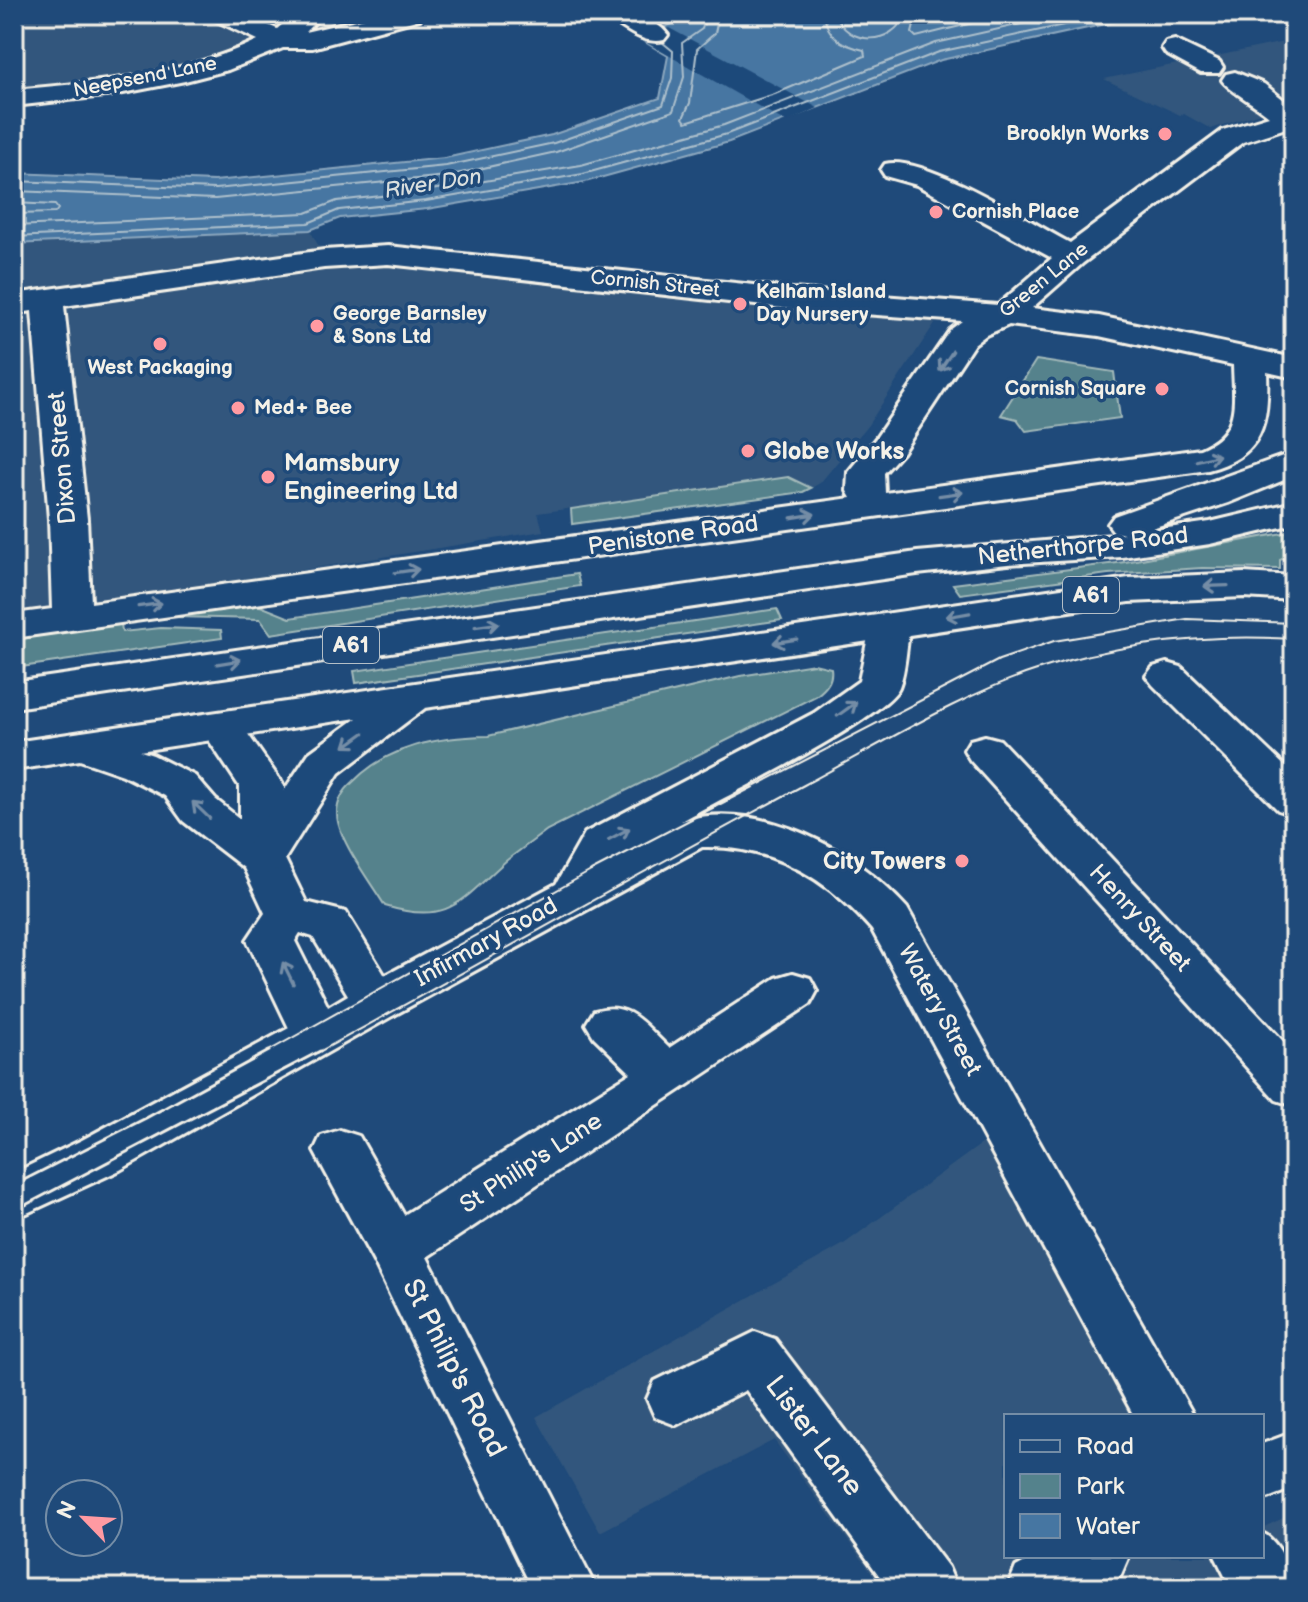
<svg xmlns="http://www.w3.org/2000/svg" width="1308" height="1602" viewBox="0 0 1308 1602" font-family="'Balsamiq Sans',sans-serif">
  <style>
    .built { fill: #33577d }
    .green { fill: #54828c; stroke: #a4baba; stroke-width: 2 }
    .water { fill: #4676a2; stroke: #8ca7be; stroke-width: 2 }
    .pier { fill: #1f4a7a }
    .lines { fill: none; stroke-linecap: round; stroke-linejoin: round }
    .shore { stroke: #aec0cc; stroke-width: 2 }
    .minor-casing { stroke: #f4f1e8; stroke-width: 6 }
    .tertiary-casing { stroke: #f4f1e8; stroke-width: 6 }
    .trunk-casing { stroke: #f4f1e8; stroke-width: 6 }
    .minor { fill: #1f4a7a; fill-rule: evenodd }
    .tertiary { fill: #1f4a7a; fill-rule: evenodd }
    .trunk { fill: #1f4a7a; fill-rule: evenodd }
    .tram-far1 { stroke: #f4f1e8; stroke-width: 2 }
    .tram { stroke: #f4f1e8; stroke-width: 3 }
    .oneway { stroke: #748da6 }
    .poi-dot { fill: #ff9aa2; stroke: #1f4a7a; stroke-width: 3 }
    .labels { text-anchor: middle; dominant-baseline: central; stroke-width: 7; stroke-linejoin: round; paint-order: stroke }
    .far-street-label { font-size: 20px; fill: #f4f1e8; stroke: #1f4a7a }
    .far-poi-label { font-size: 20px; font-weight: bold; fill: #f4f1e8; stroke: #1f4a7a; text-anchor: start }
    .far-water-label { font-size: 22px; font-style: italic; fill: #dadfde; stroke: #1f4a7a }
    .shield { fill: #1f4a7a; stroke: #b4bfc7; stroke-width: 2 }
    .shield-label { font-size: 22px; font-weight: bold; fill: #f4f1e8 }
    .poi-label { font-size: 24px; font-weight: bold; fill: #f4f1e8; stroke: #1f4a7a; text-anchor: start }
    .street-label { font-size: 24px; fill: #f4f1e8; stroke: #1f4a7a }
    .near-street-label { font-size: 28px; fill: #f4f1e8; stroke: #1f4a7a }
  </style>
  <rect width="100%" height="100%" fill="#1f4a7a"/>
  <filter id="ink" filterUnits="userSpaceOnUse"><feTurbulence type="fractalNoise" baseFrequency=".0125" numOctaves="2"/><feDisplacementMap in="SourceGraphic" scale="16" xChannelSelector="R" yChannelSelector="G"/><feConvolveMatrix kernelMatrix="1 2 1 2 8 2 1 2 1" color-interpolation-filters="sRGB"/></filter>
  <g filter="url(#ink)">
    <g class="built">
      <path d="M 14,14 L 411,14 L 204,68 L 14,98 Z"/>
      <path d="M 1294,40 L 1294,102 L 1211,129 L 1184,114 L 1180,115 L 1104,79 Z"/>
      <path d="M 310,230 L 321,251 L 783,309 L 937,320 L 868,425 L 820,483 L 811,488 L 788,477 L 538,513 L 543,531 L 85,605 L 41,621 L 24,606 L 14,607 L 14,244 Z"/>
      <path d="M 987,1140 L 1182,1416 L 1006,1416 L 1006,1556 L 1262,1556 L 1262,1528 L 1294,1513 L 1294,1588 L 883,1588 L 774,1440 L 600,1532 L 536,1417 L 844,1244 Z"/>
    </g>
    <g class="green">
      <path d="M 1036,360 L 1114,372 L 1120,418 L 1026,431 L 1017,419 L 1001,415 Z"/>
      <path d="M 788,477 L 811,488 L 803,492 L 572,524 L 571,509 Z"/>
      <path d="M 1294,531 L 1294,554 L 1280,560 L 1280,569 L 1202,568 L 1108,574 L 960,594 L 953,584 L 1125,562 Z"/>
      <path d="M 577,574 L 580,586 L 271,634 L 260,619 L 175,617 L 253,603 L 290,618 Z"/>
      <path d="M 777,609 L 782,620 L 356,683 L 354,671 Z"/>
      <path d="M 121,623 L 122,632 L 161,628 L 221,630 L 222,638 L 14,668 L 14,640 Z"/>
      <path d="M 814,664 L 831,668 C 833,681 826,688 816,696 L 547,830 C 534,840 520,850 507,860 C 462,899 451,926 385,906 C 372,884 337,839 337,814 C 337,801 344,790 353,782 C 389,745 439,737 488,736 L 740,676 Z"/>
    </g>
    <path class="water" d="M 696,14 L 844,14 L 865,20 L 927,14 L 1152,14 L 941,60 L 729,142 L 585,182 L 427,209 L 340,218 L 310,230 L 14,244 L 14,173 L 214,181 L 445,158 L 552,135 L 660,98 L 668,56 L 638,38 Z"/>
    <path class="pier" d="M 669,28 L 818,108 L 786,122 L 638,38 Z"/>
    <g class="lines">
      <g class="shore">
        <path d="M 719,14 L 715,33 L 697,49 L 690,103 L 683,118 L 686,122 L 775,94 L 865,56 L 864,50 C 842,45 827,38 824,14"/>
        <path d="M 836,14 C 846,47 894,46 905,14"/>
        <path d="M 917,14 L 912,33 L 916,37 L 1009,14"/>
        <path d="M 14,181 L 215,189 L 446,166 L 554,143 L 663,105 L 672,78 L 673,51 L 662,42"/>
        <path d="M 14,191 L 215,199 L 447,176 L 556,152 L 673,111 L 684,77 L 682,43 L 702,29 L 707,14"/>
        <path d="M 14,203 L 55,205 L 58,209 L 55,213 L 14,214"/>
        <path d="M 14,226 L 306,213 L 337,201 L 425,191 L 581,165 L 724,125 L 936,43 L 1066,14"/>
        <path d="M 14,237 L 308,223 L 339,210 L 426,201 L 583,174 L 727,134 L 939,52 L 1115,14"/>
      </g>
      <g class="minor-casing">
        <g id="minor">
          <path d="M 209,14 L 243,14 L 277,29 L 295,14 L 323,14 L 305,32 L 382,14 L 424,14 L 420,19 L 312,48 L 283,48 L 228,70 L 185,81 L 113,95 L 14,106 L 14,90 C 96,82 183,76 258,40 L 213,19 Z"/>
          <path d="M 605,14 C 628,14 653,15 668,35 L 664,40 C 644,45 626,29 609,19 Z"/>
          <path d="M 1175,40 L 1219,61 L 1223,67 L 1219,73 L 1201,73 L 1166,54 L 1162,48 L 1166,42 Z"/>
          <path d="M 1235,72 L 1264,84 L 1294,108 L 1294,130 L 1286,128 L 1243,142 L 1083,263 L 1032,308 L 1099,316 L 1294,358 L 1294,378 L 1267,372 C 1269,423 1263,456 1208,470 L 14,638 L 14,614 L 52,609 L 49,519 L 32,311 L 14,314 L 14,294 L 324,250 L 388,246 L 792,289 L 998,305 L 1052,258 L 917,185 L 885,176 L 881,170 L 885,164 C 924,154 1032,223 1070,243 L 1223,130 L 1269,116 C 1258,106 1228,90 1222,80 L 1226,74 ZM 388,264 L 792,309 L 962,321 L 950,330 L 876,438 L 848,472 L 847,491 L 851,498 L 91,603 L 87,519 L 64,306 L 324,268 ZM 1009,325 L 1099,336 L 1233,365 C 1234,403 1241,432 1200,449 L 885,493 L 884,473 L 902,453 L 974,344 L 986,335 Z"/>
          <path d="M 890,615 L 904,618 L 910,627 C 906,646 906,670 899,687 C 886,718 718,800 681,821 C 761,798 855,850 907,908 L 1194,1416 L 1134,1416 L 872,930 C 827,878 772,845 702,847 L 394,1015 L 377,1020 L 360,1015 L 353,1002 L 360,989 L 556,884 L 585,833 L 814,713 L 859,681 L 870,627 L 876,618 Z"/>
          <path d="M 1167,663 L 1181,667 L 1294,775 L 1294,815 L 1278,810 L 1153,685 L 1146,676 L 1153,667 Z"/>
          <path d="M 985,736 L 1000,740 L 1294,1053 L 1294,1106 L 1276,1100 L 970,760 L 964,750 L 970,740 Z"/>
          <path d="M 793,973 L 810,978 L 817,991 L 810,1004 L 427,1257 L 596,1588 L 532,1588 L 374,1262 L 314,1151 L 321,1136 L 340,1130 L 359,1136 L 404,1215 L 631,1073 L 594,1037 L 586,1024 L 594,1011 C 630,1000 644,1025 669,1048 L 776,978 Z"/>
          <path d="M 755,1332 L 775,1339 L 948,1567 L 957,1588 L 888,1588 L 746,1390 L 676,1425 L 655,1417 L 647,1399 L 655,1381 Z"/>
          <path d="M 1294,1432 L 1294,1488 L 1262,1500 L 1262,1444 Z"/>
          <path d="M 1262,1533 C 1277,1539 1294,1572 1294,1588 L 1231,1588 L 1215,1556 L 1262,1556 Z"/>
          <path d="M 1036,1556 L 1129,1556 L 1120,1577 L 1099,1588 L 1007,1588 L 1016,1567 Z"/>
        </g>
      </g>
      <g class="tertiary-casing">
        <path id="tertiary" d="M 221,713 L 236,717 L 284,786 L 285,859 L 306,902 L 346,912 L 401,1002 L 394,1015 L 120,1170 L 14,1219 L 14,1173 L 82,1140 L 289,1028 L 247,940 L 265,913 L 244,868 L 183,821 L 165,796 L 123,775 L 68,756 L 62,746 L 68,736 L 83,732 L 153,755 L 195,776 L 215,799 L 240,819 L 240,787 L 200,727 L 206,717 ZM 300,933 L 313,937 L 348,995 L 328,1007 L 295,941 Z"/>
      </g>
      <g class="trunk-casing">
        <g id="trunk">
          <path d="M 1294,452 L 1294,476 L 1228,503 L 1140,532 L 1210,522 L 1294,502 L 1294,524 L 1210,544 L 1122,557 L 1008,564 L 917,574 L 14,708 L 14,682 L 917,552 L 1124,534 L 1114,532 L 1108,524 L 1114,516 Z"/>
          <path d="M 1244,573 L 1294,576 L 1294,600 L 1244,597 L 1129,602 L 425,708 L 339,773 L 278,870 L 262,875 L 246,870 L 239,859 L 246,848 L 309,753 L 357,718 L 14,770 L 14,742 L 1129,578 Z"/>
        </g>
      </g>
      <use href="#minor" class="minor"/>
      <use href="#tertiary" class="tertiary"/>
      <use href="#trunk" class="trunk"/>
      <g class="tram-far1">
        <path d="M 265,1053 L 591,871 L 999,660 L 1054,641 L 1187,619 L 1294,623"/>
        <path d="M 317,1053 C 480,964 641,872 804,785 C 878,746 965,692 1043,668 C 1125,642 1208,634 1294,639"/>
      </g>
      <g class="tram">
        <path d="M 14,1185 L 146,1118 L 269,1051"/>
        <path d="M 14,1211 L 320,1051"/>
      </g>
    </g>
    <defs><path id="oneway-shaft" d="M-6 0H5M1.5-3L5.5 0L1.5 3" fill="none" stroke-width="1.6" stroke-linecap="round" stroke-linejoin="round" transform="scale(2)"/></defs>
    <g class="oneway">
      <use href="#oneway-shaft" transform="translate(946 361) rotate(124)"/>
      <use href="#oneway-shaft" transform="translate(1208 458) rotate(-13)"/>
      <use href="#oneway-shaft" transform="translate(951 494) rotate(-8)"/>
      <use href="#oneway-shaft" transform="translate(803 516) rotate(-9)"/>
      <use href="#oneway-shaft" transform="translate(407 571) rotate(-8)"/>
      <use href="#oneway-shaft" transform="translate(1216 586) rotate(178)"/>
      <use href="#oneway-shaft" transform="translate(150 605) rotate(-8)"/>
      <use href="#oneway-shaft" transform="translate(958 615) rotate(170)"/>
      <use href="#oneway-shaft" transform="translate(487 625) rotate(-8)"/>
      <use href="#oneway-shaft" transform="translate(785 641) rotate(171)"/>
      <use href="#oneway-shaft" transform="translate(229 662) rotate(-9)"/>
      <use href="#oneway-shaft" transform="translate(847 709) rotate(-36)"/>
      <use href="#oneway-shaft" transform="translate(354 740) rotate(144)"/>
      <use href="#oneway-shaft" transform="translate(201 810) rotate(-136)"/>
      <use href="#oneway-shaft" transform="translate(619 834) rotate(-28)"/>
      <use href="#oneway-shaft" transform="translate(288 973) rotate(-116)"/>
    </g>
  </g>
  <g class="poi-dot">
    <circle cx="1165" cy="134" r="8"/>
    <circle cx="936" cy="212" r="8"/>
    <circle cx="740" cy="304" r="8"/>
    <circle cx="317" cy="326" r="8"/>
    <circle cx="160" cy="344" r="8"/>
    <circle cx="1162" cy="389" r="8"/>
    <circle cx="238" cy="408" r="8"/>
    <circle cx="748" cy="451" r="8"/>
    <circle cx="268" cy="477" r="8"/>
    <circle cx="962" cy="861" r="8"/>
  </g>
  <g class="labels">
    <g class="far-street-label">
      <text transform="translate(145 77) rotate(-11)">Neepsend Lane</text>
      <text transform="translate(1044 280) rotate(-39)">Green Lane</text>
      <text transform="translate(655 284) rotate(6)">Cornish Street</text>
    </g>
    <g class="far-poi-label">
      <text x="1149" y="134" text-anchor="end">Brooklyn Works</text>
      <text x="952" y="212">Cornish Place</text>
      <text x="756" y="292">Kelham Island<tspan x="756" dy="23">Day Nursery</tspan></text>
      <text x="333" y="314">George Barnsley<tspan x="333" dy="23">&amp; Sons Ltd</tspan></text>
      <text x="160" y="368" text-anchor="middle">West Packaging</text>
      <text x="1146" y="389" text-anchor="end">Cornish Square</text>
      <text x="254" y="408">Med+ Bee</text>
    </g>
    <g class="far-water-label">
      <text transform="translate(433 184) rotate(-9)">River Don</text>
    </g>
    <g class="shield">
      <rect x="1063" y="577" width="56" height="36" rx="6"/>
      <rect x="323" y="627" width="56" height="36" rx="6"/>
    </g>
    <g class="shield-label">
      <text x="1091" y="595">A61</text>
      <text x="351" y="645">A61</text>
    </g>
    <g class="poi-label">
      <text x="764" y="451">Globe Works</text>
      <text x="284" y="463">Mamsbury<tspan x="284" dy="28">Engineering Ltd</tspan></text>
      <text x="946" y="861" text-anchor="end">City Towers</text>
    </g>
    <g class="street-label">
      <text transform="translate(62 458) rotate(-95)">Dixon Street</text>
      <text transform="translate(673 535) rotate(-8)">Penistone Road</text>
      <text transform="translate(1083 546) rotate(-6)">Netherthorpe Road</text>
      <text transform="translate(1140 918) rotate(47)">Henry Street</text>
      <text transform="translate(486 942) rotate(-29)">Infirmary Road</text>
      <text transform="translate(940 1010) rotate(61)">Watery Street</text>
      <text transform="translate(531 1163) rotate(-33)">St Philip's Lane</text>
    </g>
    <g class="near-street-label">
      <text transform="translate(454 1368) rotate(63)">St Philip's Road</text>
      <text transform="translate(814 1436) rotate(53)">Lister Lane</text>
    </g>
  </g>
  <rect width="1308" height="1602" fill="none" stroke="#1f4a7a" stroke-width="48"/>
  <rect x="24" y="24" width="1260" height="1554" fill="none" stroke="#f4f1e8" stroke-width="3" filter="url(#ink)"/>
  <rect x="1004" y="1414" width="260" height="144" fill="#1f4a7a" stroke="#748da6" stroke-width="2"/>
  <rect x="1020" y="1440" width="40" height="12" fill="#1f4a7a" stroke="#748da6" stroke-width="2"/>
  <text x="1076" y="1454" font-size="24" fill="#f4f1e8">Road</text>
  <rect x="1020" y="1474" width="40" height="24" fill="#54828c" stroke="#748da6" stroke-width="2"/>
  <text x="1076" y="1494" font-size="24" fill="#f4f1e8">Park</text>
  <rect x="1020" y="1514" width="40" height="24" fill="#4676a2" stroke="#748da6" stroke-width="2"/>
  <text x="1076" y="1534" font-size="24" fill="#f4f1e8">Water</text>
  <g transform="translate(84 1518) rotate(295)"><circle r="38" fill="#1f4a7a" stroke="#748da6" stroke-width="2"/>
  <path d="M0-6L14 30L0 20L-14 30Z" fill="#ff9aa2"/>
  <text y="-12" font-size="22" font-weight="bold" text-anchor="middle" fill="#f4f1e8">N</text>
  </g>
</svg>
